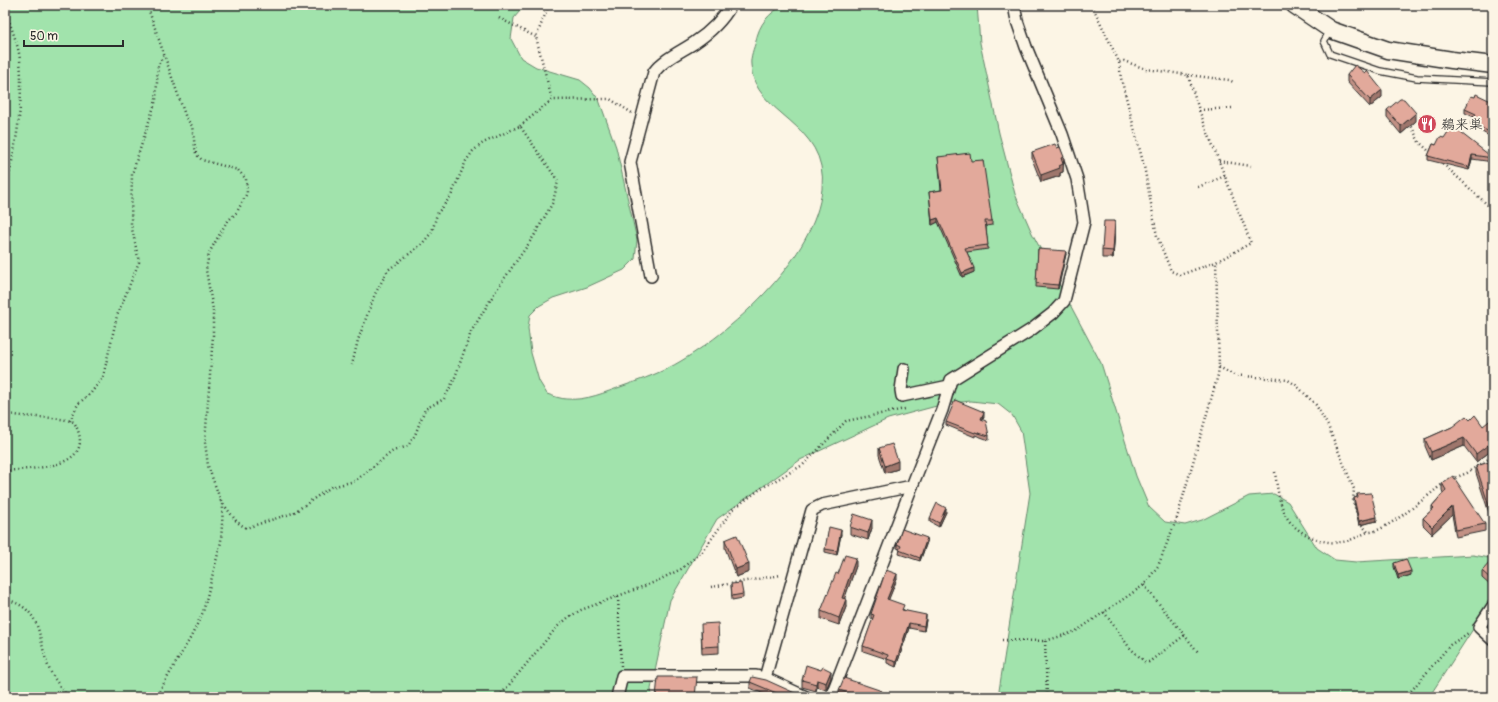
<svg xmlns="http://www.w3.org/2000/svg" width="1498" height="702" viewBox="0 0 1498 702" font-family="Pangolin,'Klee One',sans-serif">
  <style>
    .green { fill: #a1e3ac; stroke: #66876c }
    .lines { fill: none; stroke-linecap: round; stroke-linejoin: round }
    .lane-casing { stroke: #2b2b2b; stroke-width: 8 }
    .street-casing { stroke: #2b2b2b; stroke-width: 14 }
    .secondary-casing { stroke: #2b2b2b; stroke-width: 19 }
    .path { stroke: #2b2b2b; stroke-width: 2.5; stroke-dasharray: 1 3; stroke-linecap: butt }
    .lane { stroke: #fcf5e5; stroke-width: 5.5 }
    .street { stroke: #fcf5e5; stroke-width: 11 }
    .secondary { stroke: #fcf5e5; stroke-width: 16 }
    .wall { fill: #c29185; stroke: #2b2b2b }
    .shaded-wall { fill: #9e766c; stroke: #2b2b2b }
    .building { fill: #e2a99b; stroke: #2b2b2b }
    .labels { text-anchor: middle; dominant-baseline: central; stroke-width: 4; stroke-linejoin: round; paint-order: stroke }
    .poi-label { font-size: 14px; fill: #2b2b2b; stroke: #fcf5e5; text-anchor: start }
  </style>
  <rect width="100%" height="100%" fill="#fcf5e5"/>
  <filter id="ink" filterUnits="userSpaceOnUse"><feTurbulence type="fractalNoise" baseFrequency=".025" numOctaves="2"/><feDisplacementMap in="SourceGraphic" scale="8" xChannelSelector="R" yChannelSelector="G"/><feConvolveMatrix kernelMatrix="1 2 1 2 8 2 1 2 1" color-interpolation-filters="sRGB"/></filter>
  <g filter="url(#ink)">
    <path class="green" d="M 5,5 L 525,5 L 514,18 L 511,39 L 521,58 L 536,67 L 580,80 L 590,88 L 599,100 L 616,147 L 637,240 L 635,259 L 624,270 L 587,287 L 553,298 L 539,306 L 530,315 L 528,328 L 531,353 L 539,381 L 547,394 C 553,396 561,399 567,399 C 586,401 606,392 623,386 C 643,379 663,372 681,361 C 736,328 815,257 822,189 C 829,121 753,116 751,65 C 750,57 754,48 756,41 C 759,24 769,13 784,5 L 977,5 L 980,43 L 999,133 L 1015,194 L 1032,233 L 1101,363 L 1136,476 L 1149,507 L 1165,522 L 1185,525 L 1202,520 L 1249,496 L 1274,494 L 1288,502 L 1317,548 L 1335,560 L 1356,562 L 1473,555 L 1490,558 L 1493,561 L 1493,593 L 1475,626 L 1429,697 L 998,697 L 1030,493 L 1021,431 L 1012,415 L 998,404 L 971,401 L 944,404 L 888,419 L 800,460 L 717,519 L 670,600 L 651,689 L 652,697 L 5,697 Z"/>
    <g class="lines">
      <g class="lane-casing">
        <path id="lane" d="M 1330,31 L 1324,41 L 1330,54 L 1380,71 L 1417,78 L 1493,82"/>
      </g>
      <g class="street-casing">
        <g id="street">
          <path d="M 651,276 L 630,162 L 654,72 C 664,59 680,52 694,43 C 709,33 722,21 731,5"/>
          <path d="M 904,369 L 901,390 L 902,396 L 949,386"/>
          <path d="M 1493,606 L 1479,627 L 1493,640"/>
          <path d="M 765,678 L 806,697"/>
          <path d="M 617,697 L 622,676 L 756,676 L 765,678 L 812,510 L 822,505 L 912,486 L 942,410 L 951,380 L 1031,330 L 1053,313 L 1064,301 L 1084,222 L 1077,179 L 1062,134 L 1026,47 L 1017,21 L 1014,5"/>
          <path d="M 831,697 L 912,486"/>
        </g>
      </g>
      <g class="secondary-casing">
        <path id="secondary" d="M 1294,5 L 1331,30 L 1388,50 L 1452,60 L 1493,65"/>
      </g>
      <g class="path">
        <path d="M 147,5 L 186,118 L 192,126 L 196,154 L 202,160 L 238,170 L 246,179 L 247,193 L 237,212 L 226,223 L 209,253 L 206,270 L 213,310 L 213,335 L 205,442 L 208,466 L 223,507 L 221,542 L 203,612 L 191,637 L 156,697"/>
        <path d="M 549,5 L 536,37 L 552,100"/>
        <path d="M 1092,5 L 1119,62 L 1121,78 L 1144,166 L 1157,236 L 1171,271 L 1180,275 L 1216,262 L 1251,243 L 1199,110 L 1188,75 L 1146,69 L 1124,61 L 1119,62"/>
        <path d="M 742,6 L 759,5"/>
        <path d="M 5,7 C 9,25 18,41 20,60 C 24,107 15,149 5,194"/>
        <path d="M 499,18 L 536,37"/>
        <path d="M 1188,75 L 1229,80 L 1233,82"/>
        <path d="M 1199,110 L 1233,108"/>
        <path d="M 1410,123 L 1419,142 L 1432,154"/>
        <path d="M 520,126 L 552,100 L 610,99 L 632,113"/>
        <path d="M 1219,161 L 1251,166"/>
        <path d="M 1440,161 L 1493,210"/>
        <path d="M 1198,187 L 1225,176"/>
        <path d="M 1219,367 L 1234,375 L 1288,380 L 1296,385 L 1316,405 L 1328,426 L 1354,489 L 1353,502 L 1358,517"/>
        <path d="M 5,413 C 28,419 51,415 74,422 C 100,469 34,468 5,471"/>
        <path d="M 70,421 L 78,404 L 91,393 L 103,377 L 117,316 L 139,262 L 131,224 L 132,174 L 156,100 L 158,65 L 164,55"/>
        <path d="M 1275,472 C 1277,487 1279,503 1286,516 C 1296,534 1323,545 1342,542 C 1351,541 1360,535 1368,532"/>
        <path d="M 1452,479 L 1467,473 L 1493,456"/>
        <path d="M 221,501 L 237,522 L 246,528 L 293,513 L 331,487 L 355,481 L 393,451 L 408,446 L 415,435 L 425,409 L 444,399 L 454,380 L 471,332 L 497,289 L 534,236 L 553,202 L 558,181 L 520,126 L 483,143 L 473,151 L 466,161 L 451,196 L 437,214 L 432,232 L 421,245 L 388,270 L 375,294 L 358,340 L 352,365"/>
        <path d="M 1359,522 L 1368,532 C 1385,533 1428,495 1444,483"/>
        <path d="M 1144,585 L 1198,652"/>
        <path d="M 711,587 L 781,575"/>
        <path d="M 618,597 L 621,666"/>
        <path d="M 5,599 C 42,609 37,633 47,663 C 51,676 60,686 68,697"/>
        <path d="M 1104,612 L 1129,647 L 1145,662 L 1149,662 L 1185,635"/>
        <path d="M 1002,640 L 1045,641 L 1068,634 L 1078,630 L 1144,585 L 1158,566 L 1177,518 L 1218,375 L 1219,367 L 1216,262"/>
        <path d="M 1045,641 L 1047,697"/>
        <path d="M 499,697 L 557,627 L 569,617 L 581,610 L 655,582 L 681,569 L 702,552 L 733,509 L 762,488 L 803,465 L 846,421 L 905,409"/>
        <path d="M 1406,697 L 1450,645 L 1470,632"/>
      </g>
      <use href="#lane" class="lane"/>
      <use href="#street" class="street"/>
      <use href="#secondary" class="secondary"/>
    </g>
    <g class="wall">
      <path d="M 1365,73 L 1382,97 L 1370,107 L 1347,82 L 1347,75 Z"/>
      <path d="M 1475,97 L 1493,102 L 1493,138 L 1471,126 L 1471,122 L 1474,117 L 1465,113 L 1465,109 Z"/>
      <path d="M 1387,110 L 1416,121 L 1401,134 L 1387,117 Z"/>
      <path d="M 1433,144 L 1493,158 L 1493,162 L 1472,159 L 1469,170 L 1428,160 L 1428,156 Z"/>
      <path d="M 1032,152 L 1064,165 L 1063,165 L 1063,172 L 1060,173 L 1060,176 L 1041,182 L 1032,159 Z"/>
      <path d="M 938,157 L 971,161 L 992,221 L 992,225 L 986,226 L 988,249 L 967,252 L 974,272 L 962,277 L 938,222 L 932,225 L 929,192 L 941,190 Z"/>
      <path d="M 1115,229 L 1113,258 L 1102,258 L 1102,250 Z"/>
      <path d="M 1038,249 L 1066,254 L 1058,289 L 1036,287 Z"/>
      <path d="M 984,416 L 982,420 L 989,436 L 989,440 L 975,435 L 975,437 L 946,425 L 946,422 Z"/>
      <path d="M 1452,427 L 1491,446 L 1491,451 L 1476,462 L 1464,446 L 1431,460 L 1425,446 L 1425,439 Z"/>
      <path d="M 879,448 L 898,469 L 885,473 L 879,455 Z"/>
      <path d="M 1493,461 L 1493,525 L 1476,473 L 1476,466 Z"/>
      <path d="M 1442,483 L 1485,524 L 1485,531 L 1456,537 L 1452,515 L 1432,534 L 1423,525 L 1423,518 L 1432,510 L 1432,506 L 1443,493 L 1442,490 Z"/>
      <path d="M 1357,494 L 1377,521 L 1359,525 L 1354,502 L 1354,498 L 1357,497 Z"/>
      <path d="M 946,512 L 939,527 L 930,522 L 930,518 Z"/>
      <path d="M 850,527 L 872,528 L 868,540 L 850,534 Z"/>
      <path d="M 841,534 L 837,555 L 825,552 L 825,549 Z"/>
      <path d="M 725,540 L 749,572 L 736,577 L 725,548 Z"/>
      <path d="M 927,542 L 920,561 L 899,554 L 900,549 L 897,548 L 897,544 Z"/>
      <path d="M 1394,563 L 1411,575 L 1398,579 L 1394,567 Z"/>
      <path d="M 1493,563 L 1493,586 L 1492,587 L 1482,578 L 1482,571 Z"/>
      <path d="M 856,566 L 844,599 L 846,607 L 839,625 L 821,619 L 821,611 L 838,574 Z"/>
      <path d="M 897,579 L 888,600 L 904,610 L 926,620 L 924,631 L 909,628 L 896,667 L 887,663 L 887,659 L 863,651 L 863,646 L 873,619 L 871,618 L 871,614 Z"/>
      <path d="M 731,584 L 743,594 L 743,598 L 732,600 Z"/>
      <path d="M 701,631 L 719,646 L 719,653 L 702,654 Z"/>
      <path d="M 831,678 L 826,690 L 817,687 L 816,691 L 802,687 L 802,680 Z"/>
      <path d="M 750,682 L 797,697 L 771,697 L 750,688 Z"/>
      <path d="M 839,690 L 882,691 L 882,697 L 847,697 L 839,695 Z"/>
    </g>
    <g class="shaded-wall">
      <path d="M 1382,90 L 1382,97 L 1370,107 L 1370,100 Z"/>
      <path d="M 1416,113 L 1416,121 L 1401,134 L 1401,126 Z"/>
      <path d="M 1472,155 L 1472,159 L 1469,170 L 1469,167 Z"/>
      <path d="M 1064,157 L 1063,172 L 1060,173 L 1060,176 L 1041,182 L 1041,175 L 1059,166 L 1061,158 Z"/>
      <path d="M 938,218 L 938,222 L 932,225 L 932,220 Z"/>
      <path d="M 1115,221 L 1115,229 L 1113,258 L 1113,251 Z"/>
      <path d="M 1066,251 L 1066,254 L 1058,289 L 1058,285 Z"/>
      <path d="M 974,268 L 974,272 L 962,277 L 962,273 Z"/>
      <path d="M 984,412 L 984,416 L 981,423 L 981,419 Z"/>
      <path d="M 1493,437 L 1493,444 L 1491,446 L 1491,451 L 1476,462 L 1476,454 L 1489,440 Z"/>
      <path d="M 1464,438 L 1464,446 L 1431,460 L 1431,452 Z"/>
      <path d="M 898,461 L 898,469 L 885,473 L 885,466 Z"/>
      <path d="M 1452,507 L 1452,515 L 1432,534 L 1432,527 Z"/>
      <path d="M 946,508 L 946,512 L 939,527 L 939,523 Z"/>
      <path d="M 1377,517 L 1377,521 L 1359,525 L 1359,521 Z"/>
      <path d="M 872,520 L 872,528 L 868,540 L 868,533 Z"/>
      <path d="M 841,530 L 841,534 L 837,555 L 837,551 Z"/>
      <path d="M 927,538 L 927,542 L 920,561 L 920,558 Z"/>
      <path d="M 856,558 L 856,566 L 842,606 L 842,598 Z"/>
      <path d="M 749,564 L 749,572 L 736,577 L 736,569 Z"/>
      <path d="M 1411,571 L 1411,575 L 1398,579 L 1398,575 Z"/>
      <path d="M 897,574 L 897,579 L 887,604 L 887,599 Z"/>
      <path d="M 1493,578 L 1493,586 L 1492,587 L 1492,580 Z"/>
      <path d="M 846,599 L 846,607 L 839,625 L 839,618 Z"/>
      <path d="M 926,615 L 926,620 L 924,631 L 924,626 Z"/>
      <path d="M 909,623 L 909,628 L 896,667 L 896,662 Z"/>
      <path d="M 831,671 L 831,678 L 826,690 L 826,683 Z"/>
      <path d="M 817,680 L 817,687 L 816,691 L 816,684 Z"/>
    </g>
    <g class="building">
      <path d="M 1355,65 L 1365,73 L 1367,71 L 1382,90 L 1370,100 L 1347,75 Z"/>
      <path d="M 1476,94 L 1493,102 L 1493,134 L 1471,122 L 1476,114 L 1465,109 L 1471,96 L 1475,97 Z"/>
      <path d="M 1400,99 L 1404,99 L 1416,113 L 1401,126 L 1387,110 Z"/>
      <path d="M 1452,126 L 1493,158 L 1472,155 L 1469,167 L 1428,156 L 1433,144 L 1436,145 L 1440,137 L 1444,138 Z"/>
      <path d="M 1055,144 L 1057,148 L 1060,147 L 1064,157 L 1061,158 L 1063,164 L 1059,166 L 1060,168 L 1041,175 L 1032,152 Z"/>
      <path d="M 970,153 L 971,161 L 983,160 L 992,221 L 985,221 L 988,245 L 965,248 L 974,268 L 962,273 L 938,218 L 932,220 L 929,192 L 942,190 L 938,157 Z"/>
      <path d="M 1104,221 L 1115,221 L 1113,251 L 1102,250 Z"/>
      <path d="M 1038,249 L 1066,251 L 1058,285 L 1036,283 Z"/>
      <path d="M 955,400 L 984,412 L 981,419 L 986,421 L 989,436 L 975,432 L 975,433 L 946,422 Z"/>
      <path d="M 1475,415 L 1483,426 L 1493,418 L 1493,437 L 1489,440 L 1491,443 L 1476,454 L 1464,438 L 1431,452 L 1425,439 L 1452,427 L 1466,416 L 1470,420 Z"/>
      <path d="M 892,444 L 898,461 L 885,466 L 879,448 Z"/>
      <path d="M 1493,461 L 1493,518 L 1476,466 Z"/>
      <path d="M 1453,476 L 1485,524 L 1456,530 L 1452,507 L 1432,527 L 1423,518 L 1434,508 L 1432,506 L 1446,490 L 1442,483 Z"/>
      <path d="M 1371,493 L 1377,517 L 1359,521 L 1354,498 L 1358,497 L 1357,494 Z"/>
      <path d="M 937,503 L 946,508 L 939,523 L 930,518 Z"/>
      <path d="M 854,514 L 872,520 L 868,533 L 850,527 Z"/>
      <path d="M 829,527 L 841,530 L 837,551 L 825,549 Z"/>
      <path d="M 902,529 L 927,538 L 920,558 L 899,550 L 901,546 L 897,544 Z"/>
      <path d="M 737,535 L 749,564 L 736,569 L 725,540 Z"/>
      <path d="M 845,555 L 856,558 L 842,598 L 846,599 L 839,618 L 821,611 L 836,573 L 838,574 Z"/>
      <path d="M 1406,559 L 1411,571 L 1398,575 L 1394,563 Z"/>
      <path d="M 1491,561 L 1493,563 L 1493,578 L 1492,580 L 1482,571 Z"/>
      <path d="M 886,570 L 897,574 L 887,599 L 904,605 L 902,610 L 926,615 L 924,626 L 909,623 L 896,662 L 887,659 L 888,655 L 863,646 L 874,615 L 871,614 Z"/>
      <path d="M 741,583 L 743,594 L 732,596 L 731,584 Z"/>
      <path d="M 718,623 L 719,646 L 702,647 L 701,624 Z"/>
      <path d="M 806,665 L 821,670 L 823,667 L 831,671 L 826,683 L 817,680 L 816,684 L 802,680 Z"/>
      <path d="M 658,677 L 697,677 L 695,697 L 656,697 Z"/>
      <path d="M 752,677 L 766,680 L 797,694 L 796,697 L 786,697 L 750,682 Z"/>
      <path d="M 844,678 L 882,691 L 880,697 L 862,697 L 839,690 Z"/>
    </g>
  </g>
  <defs>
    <g id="restaurant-disc" transform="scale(1)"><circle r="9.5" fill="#d1495b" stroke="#fcf5e5"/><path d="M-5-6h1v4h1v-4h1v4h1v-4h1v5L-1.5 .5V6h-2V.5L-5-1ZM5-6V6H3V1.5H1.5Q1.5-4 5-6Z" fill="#fff"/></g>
  </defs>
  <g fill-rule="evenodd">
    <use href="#restaurant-disc" x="1427" y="124"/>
  </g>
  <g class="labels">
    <g class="poi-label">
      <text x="1441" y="124">鵜来巣</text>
    </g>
  </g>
  <rect width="1498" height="702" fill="none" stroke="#fcf5e5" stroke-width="20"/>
  <rect x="10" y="10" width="1478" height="682" fill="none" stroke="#2b2b2b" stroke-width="1.5" filter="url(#ink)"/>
  <path d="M24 40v6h99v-6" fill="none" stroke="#2b2b2b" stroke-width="2"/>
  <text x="30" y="40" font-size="12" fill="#2b2b2b" stroke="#fcf5e5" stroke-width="3" paint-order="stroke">50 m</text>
</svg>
